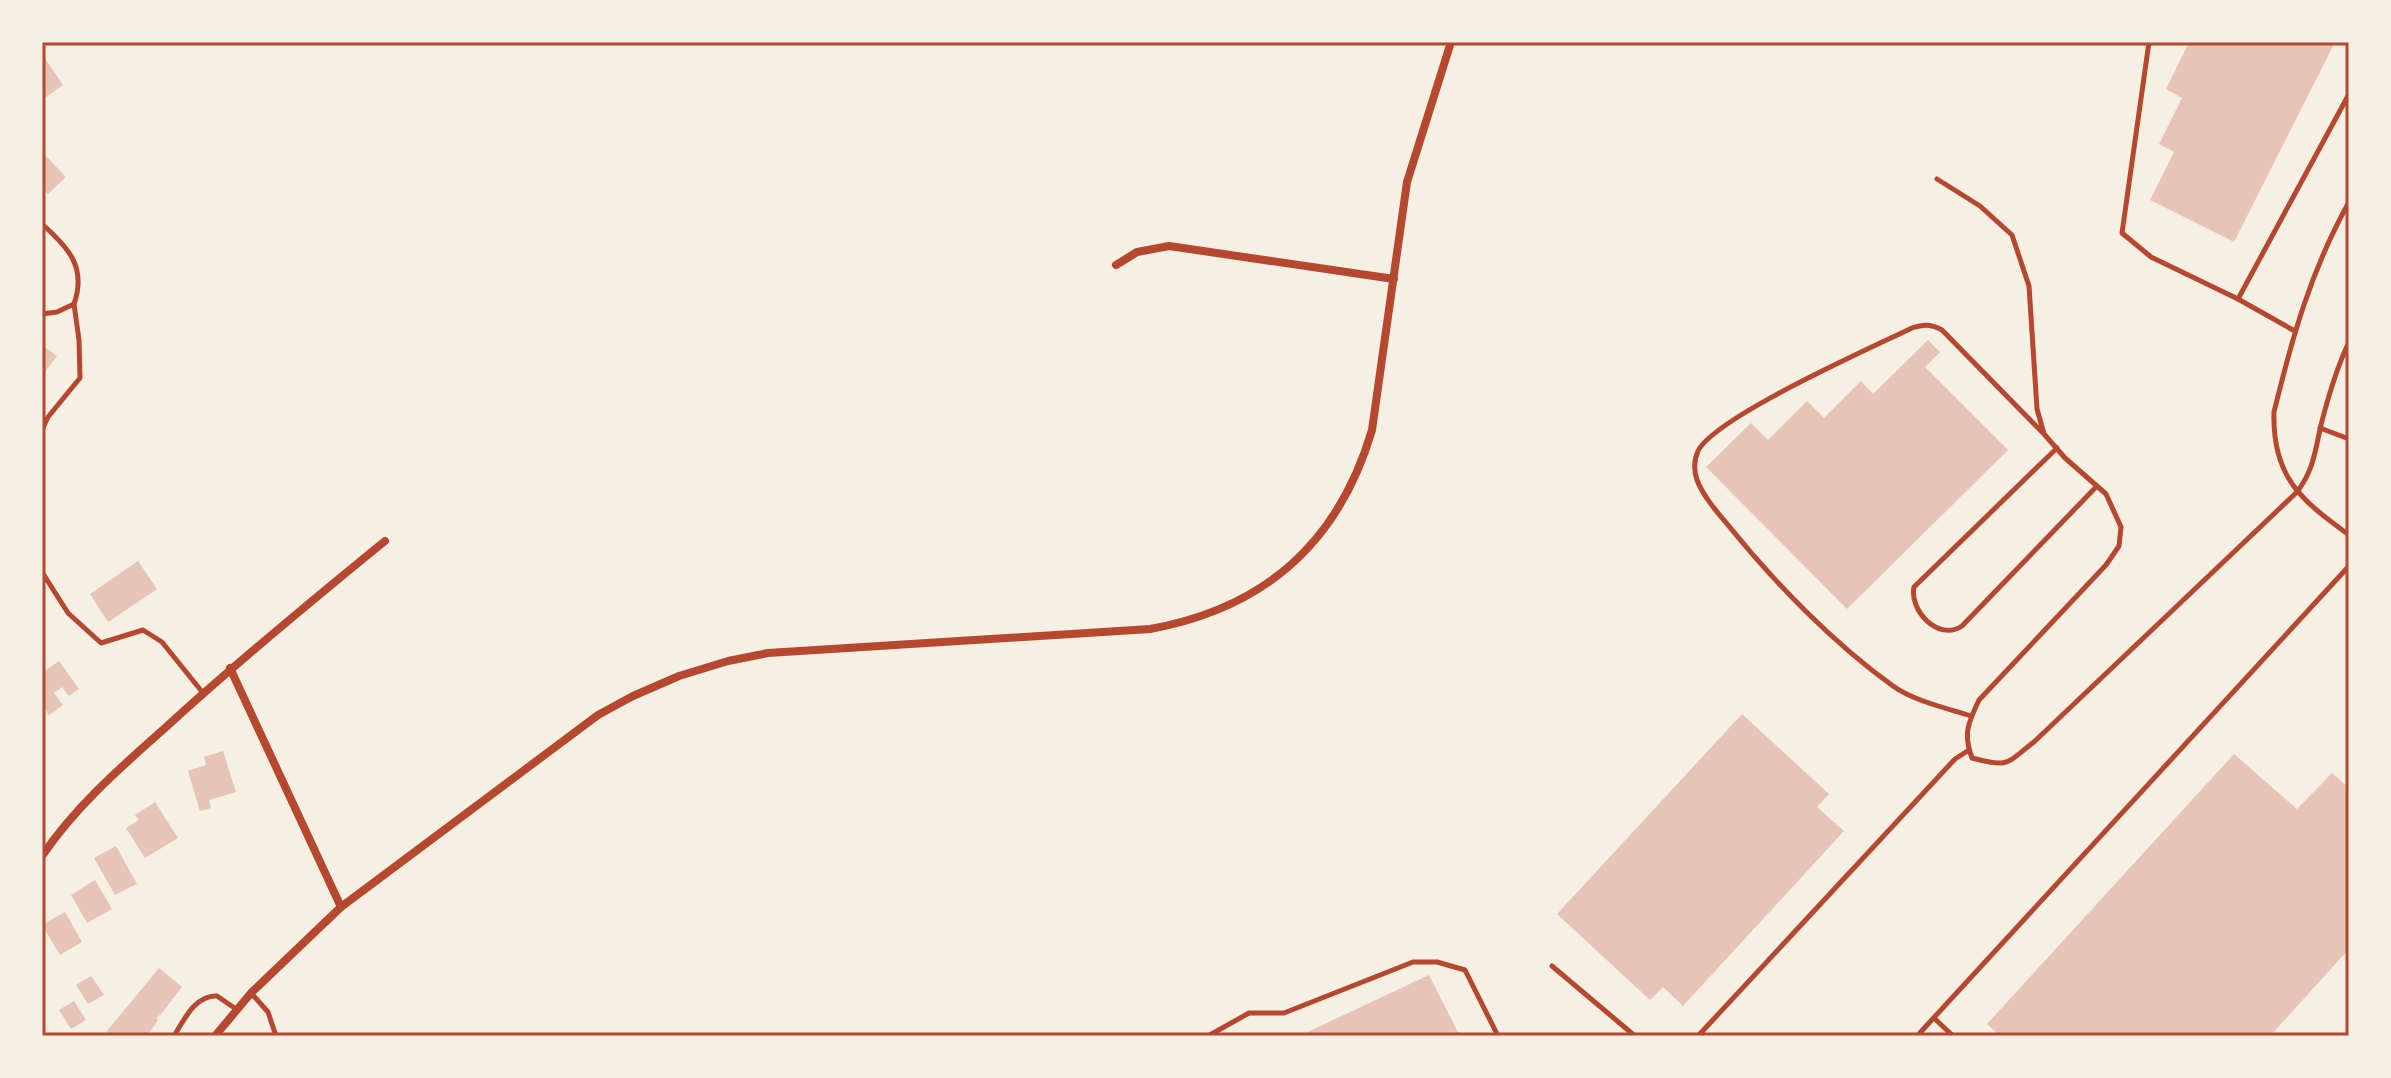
<svg xmlns="http://www.w3.org/2000/svg" width="2391" height="1078" viewBox="0 0 2391 1078" font-family="'IBM Plex Sans',sans-serif">
  <style>
    .building { fill: #e6c5b7 }
    .lines { fill: none; stroke-linecap: round; stroke-linejoin: round }
    .service { stroke: #b5482f; stroke-width: 5 }
    .minor { stroke: #b5482f; stroke-width: 8 }
    .neatline { fill: none; stroke: #b5482f; stroke-width: 3 }
  </style>
  <rect width="100%" height="100%" fill="#f6efe4"/>
  <g class="building">
    <path d="M 2189,42 L 2335,42 L 2234,242 L 2150,200 L 2174,152 L 2159,144 L 2182,98 L 2166,89 Z"/>
    <path d="M 42,54 L 63,85 L 42,100 Z"/>
    <path d="M 44,154 L 66,177 L 48,194 L 42,188 L 42,156 Z"/>
    <path d="M 1928,340 L 1940,352 L 1925,367 L 2008,450 L 1847,609 L 1706,467 L 1751,423 L 1768,440 L 1807,401 L 1824,418 L 1861,381 L 1873,394 Z"/>
    <path d="M 42,345 L 57,356 L 42,376 Z"/>
    <path d="M 138,561 L 157,589 L 108,622 L 90,594 Z"/>
    <path d="M 59,661 L 79,689 L 69,696 L 62,687 L 54,693 L 63,705 L 49,715 L 42,705 L 42,673 Z"/>
    <path d="M 1742,714 L 1829,794 L 1817,807 L 1844,831 L 1683,1006 L 1663,987 L 1650,1000 L 1557,914 Z"/>
    <path d="M 223,751 L 236,792 L 209,800 L 211,808 L 200,811 L 188,771 L 206,765 L 204,757 Z"/>
    <path d="M 2234,754 L 2297,809 L 2332,773 L 2349,788 L 2349,949 L 2270,1036 L 2000,1036 L 1987,1024 Z"/>
    <path d="M 155,802 L 178,838 L 145,858 L 126,828 L 139,820 L 135,815 Z"/>
    <path d="M 116,846 L 137,884 L 115,895 L 94,858 Z"/>
    <path d="M 95,880 L 112,909 L 87,923 L 71,895 Z"/>
    <path d="M 65,912 L 82,942 L 60,955 L 42,925 Z"/>
    <path d="M 159,968 L 182,987 L 161,1014 L 156,1018 L 158,1020 L 147,1036 L 103,1036 Z"/>
    <path d="M 1429,975 L 1460,1036 L 1299,1036 Z"/>
    <path d="M 91,976 L 104,995 L 88,1004 L 76,985 Z"/>
    <path d="M 74,1001 L 86,1020 L 71,1029 L 59,1010 Z"/>
  </g>
  <g class="lines">
    <g class="service">
      <path d="M 2149,42 L 2122,233 L 2151,257 L 2238,299 L 2293,330"/>
      <path d="M 1937,179 L 1980,206 L 2012,235 L 2029,286 L 2037,409 L 2044,434 L 2065,458 L 2106,494 L 2121,527 L 2119,546 L 2106,565 L 1979,700 C 1968,723 1963,734 1972,758 C 2009,768 2006,764 2035,741 L 2297,492 C 2315,468 2315,449 2322,421 C 2329,394 2337,367 2349,342"/>
      <path d="M 2349,202 C 2311,270 2292,338 2274,412 C 2272,477 2301,500 2349,535"/>
      <path d="M 42,224 C 68,247 87,267 74,304 L 57,312 L 42,314"/>
      <path d="M 2238,299 L 2349,94"/>
      <path d="M 2320,428 L 2349,439"/>
      <path d="M 42,430 L 48,417 L 80,378 L 79,340 L 74,304"/>
      <path d="M 2057,448 L 1914,587 C 1909,610 1938,642 1962,626 L 2097,486"/>
      <path d="M 42,572 L 68,613 L 101,643 L 143,630 L 162,642 L 203,693"/>
      <path d="M 1971,716 C 1946,708 1914,701 1893,686 C 1833,643 1774,582 1728,525 C 1717,512 1703,496 1697,480 C 1694,471 1694,460 1698,451 C 1715,417 1871,348 1912,328 C 1924,324 1931,324 1942,330 L 2042,432"/>
      <path d="M 1552,966 L 1635,1036"/>
      <path d="M 251,993 L 268,1012 L 276,1036"/>
      <path d="M 1934,1018 L 1953,1036"/>
      <path d="M 174,1036 C 184,1020 195,995 217,996 L 236,1009"/>
      <path d="M 1208,1036 L 1249,1013 L 1284,1013 L 1413,962 L 1437,962 L 1465,970 L 1498,1036"/>
      <path d="M 1698,1036 L 1955,759 L 1969,750"/>
      <path d="M 1917,1036 L 2349,566"/>
    </g>
    <g class="minor">
      <path d="M 1116,265 L 1137,252 L 1169,246 L 1394,279"/>
      <path d="M 230,668 L 341,907 L 598,715 L 633,696 L 679,676 L 728,661 L 768,653 L 1150,629 C 1266,608 1339,542 1372,430 L 1407,182 L 1451,42"/>
      <path d="M 42,856 C 76,806 120,768 165,728 C 236,663 310,602 385,541"/>
      <path d="M 215,1036 L 251,993 L 341,907"/>
    </g>
  </g>
  <rect width="2391" height="1078" fill="none" stroke="#f6efe4" stroke-width="88"/>
  <rect x="44" y="44" width="2303" height="990" class="neatline"/>
</svg>
